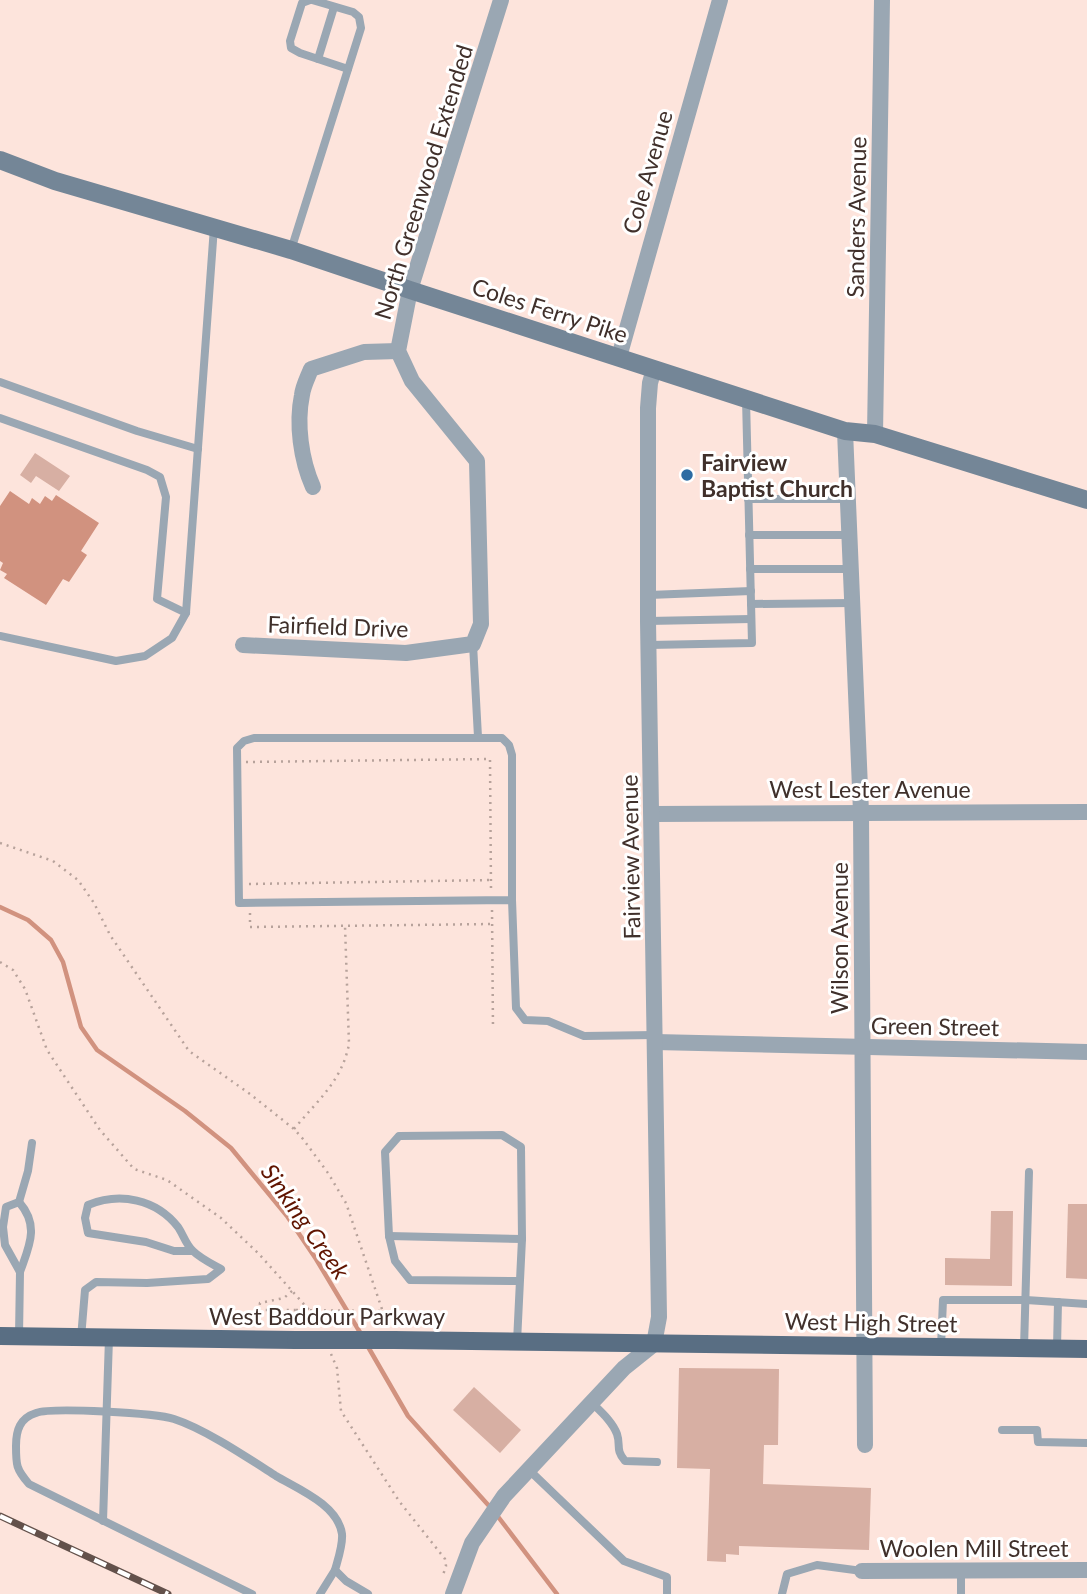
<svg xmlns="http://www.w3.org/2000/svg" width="1087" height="1594" viewBox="0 0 1087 1594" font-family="Lato,sans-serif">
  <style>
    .water { fill: #d1927f }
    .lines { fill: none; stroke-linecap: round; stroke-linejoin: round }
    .stream { stroke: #d1927f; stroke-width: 4.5 }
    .building { fill: #d7afa3 }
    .path { stroke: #b7a29b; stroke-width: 2.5; stroke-dasharray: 2 5; stroke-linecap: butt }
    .lane { stroke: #9aa7b3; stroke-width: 8 }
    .street { stroke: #9aa7b3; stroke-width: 16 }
    .secondary { stroke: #748697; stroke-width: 18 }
    .primary { stroke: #596e83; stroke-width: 18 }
    .rail-casing { stroke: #63514b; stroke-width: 7 }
    .rail { stroke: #fff; stroke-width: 4.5; stroke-dasharray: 13; stroke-linecap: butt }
    .path-bridge { stroke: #b7a29b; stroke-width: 2.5; stroke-dasharray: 2 5; stroke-linecap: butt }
    .primary-bridge { stroke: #596e83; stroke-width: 18 }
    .poi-dot { fill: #2d6ca3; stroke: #fff; stroke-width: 2.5 }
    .labels { text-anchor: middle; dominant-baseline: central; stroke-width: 6; stroke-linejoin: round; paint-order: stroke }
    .street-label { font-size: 23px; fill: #40302b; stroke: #fff }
    .poi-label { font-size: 23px; font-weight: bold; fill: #40302b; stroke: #fff; text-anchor: start }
    .water-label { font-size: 24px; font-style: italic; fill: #601400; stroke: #fff }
  </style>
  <rect width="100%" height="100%" fill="#fde4dc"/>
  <path class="water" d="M 10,491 L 29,504 L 32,498 L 40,504 L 45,496 L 52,501 L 56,495 L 99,523 L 81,551 L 87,555 L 69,582 L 63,579 L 46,605 L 4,578 L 7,574 L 0,570 L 3,563 L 0,561 L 0,506 Z"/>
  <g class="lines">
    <g class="stream">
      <path d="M 0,907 L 28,920 L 51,940 L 63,962 L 81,1027 L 97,1050 L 185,1111 L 231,1148 L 254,1176 L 287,1216 L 316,1259 L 361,1334"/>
      <path d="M 367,1345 L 408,1416 L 490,1507"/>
      <path d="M 496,1514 L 557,1594"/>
    </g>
  </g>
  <g class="building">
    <path d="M 35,453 L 70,476 L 59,491 L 36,476 L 31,483 L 20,475 Z"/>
    <path d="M 1068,1204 L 1087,1204 L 1087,1279 L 1066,1278 Z"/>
    <path d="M 991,1211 L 1013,1211 L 1012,1286 L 945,1285 L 945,1258 L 990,1259 Z"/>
    <path d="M 679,1368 L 779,1369 L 778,1445 L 764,1445 L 763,1484 L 871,1488 L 869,1550 L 739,1546 L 739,1555 L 726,1554 L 726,1562 L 707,1561 L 710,1469 L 677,1468 Z"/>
    <path d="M 474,1387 L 521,1430 L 500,1453 L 453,1410 Z"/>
  </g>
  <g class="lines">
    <g class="path">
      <path d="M 246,762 L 490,759 L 491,890"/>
      <path d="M 0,843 L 53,861 L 78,880 L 94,903 L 110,935 L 189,1051 L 250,1094 L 294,1129 L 303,1139 L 328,1173 L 346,1203 L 386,1321"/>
      <path d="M 249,884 L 491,880"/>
      <path d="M 492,910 L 493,1029"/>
      <path d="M 250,913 L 250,927 L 492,924"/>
      <path d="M 0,962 L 13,970 L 25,989 L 47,1050 L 100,1130 L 134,1169 L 167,1180 L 221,1218 L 259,1254 L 318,1320 L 320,1325"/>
      <path d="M 294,1129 C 317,1101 342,1081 349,1044 L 345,926"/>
      <path d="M 292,1291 L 284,1298 L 260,1303 L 259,1310 L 296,1310"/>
      <path d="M 371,1311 L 382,1311"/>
      <path d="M 331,1354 L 337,1368 L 341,1411 L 399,1501 L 445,1559 L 446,1566 L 443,1575"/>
    </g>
    <g class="lane">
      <path d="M 310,0 L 302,3 L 290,41 L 291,48 L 300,53 L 348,69"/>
      <path d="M 318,59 L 334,7"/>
      <path d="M 291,250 L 361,28 L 359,17 L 353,12 L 312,0"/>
      <path d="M 0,382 L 137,431 L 198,449"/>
      <path d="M 0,418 L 147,470 L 160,477 L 166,497 L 157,599 L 186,613"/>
      <path d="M 748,499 L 848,499"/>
      <path d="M 749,535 L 849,535"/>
      <path d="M 750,569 L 851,569"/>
      <path d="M 649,595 L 751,591"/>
      <path d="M 751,604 L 852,603"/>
      <path d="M 648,621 L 751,619"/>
      <path d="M 0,636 L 116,661 L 145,656 L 172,638 L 186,613 L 214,227"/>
      <path d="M 473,644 L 478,737"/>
      <path d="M 649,645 L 752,643 L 746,399"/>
      <path d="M 512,900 L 239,903 L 237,748 L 244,741 L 254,738 L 502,738 L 509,745 L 512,755 L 512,900 L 516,1008 L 525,1020 L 548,1021 L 584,1036 L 655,1035"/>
      <path d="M 19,1202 C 40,1226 29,1246 20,1272"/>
      <path d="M 389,1236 L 522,1239"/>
      <path d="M 19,1336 L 20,1272 L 5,1245 L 3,1227 L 6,1207 L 19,1202 L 28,1171 L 32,1143"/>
      <path d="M 81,1338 L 85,1290 L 96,1282 L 147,1283 L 208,1279 L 221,1269 C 212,1264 200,1258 193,1251 C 186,1245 183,1234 178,1227 C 156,1199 120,1192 88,1205 L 85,1218 L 88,1233 L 146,1242 L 174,1251 L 192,1251"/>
      <path d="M 517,1342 L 522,1239 L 521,1147 L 502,1135 L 399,1136 L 385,1152 L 389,1236 L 395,1261 L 410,1280 L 518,1281"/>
      <path d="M 941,1347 L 943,1300 L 1026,1300 L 1087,1304"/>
      <path d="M 1024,1348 L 1029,1172"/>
      <path d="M 1057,1348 L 1058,1302"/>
      <path d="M 591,1402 C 600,1411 612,1421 617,1434 C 621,1446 615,1449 625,1461 L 657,1462"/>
      <path d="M 1002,1430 L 1037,1430 L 1038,1442 L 1087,1443"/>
      <path d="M 528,1469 L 624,1561 L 667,1577 L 667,1594"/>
      <path d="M 103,1521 L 109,1338"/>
      <path d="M 961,1572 L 961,1594"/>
      <path d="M 252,1594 L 29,1484 C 16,1469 16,1465 16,1446 C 16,1430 20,1418 36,1413 C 52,1407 156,1413 174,1419 C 205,1429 248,1458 276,1476 C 298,1489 338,1505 342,1534 C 343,1545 338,1559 335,1570 L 346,1581 L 368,1594"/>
      <path d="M 320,1594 L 335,1570"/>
      <path d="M 782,1594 L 787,1574 L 817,1565 L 862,1571"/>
    </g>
    <g class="street">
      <path d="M 619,357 L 720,0"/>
      <path d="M 845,431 L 861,812 L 865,1445"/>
      <path d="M 875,434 L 882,0"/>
      <path d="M 313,487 C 301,460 296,424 302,395 C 303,386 308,377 311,369 L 364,352 L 398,351"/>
      <path d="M 243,645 L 406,653 L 473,644 L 481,624 L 477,461 L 412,381 L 398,351 L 410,290 L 501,0"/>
      <path d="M 653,814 L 1087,812"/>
      <path d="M 655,1042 L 1087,1052"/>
      <path d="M 862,1571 L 1087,1570"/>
      <path d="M 453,1594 L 472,1543 L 504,1496 L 624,1368 L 654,1344 L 659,1317 L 648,621 L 648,408 L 650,383 L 654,369"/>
    </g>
    <path class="secondary" d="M 0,160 L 55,181 L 291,250 L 410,290 L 845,431 L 875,434 L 1087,500"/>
    <g class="primary">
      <path d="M 0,1336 L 296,1340"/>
      <path d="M 394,1340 L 1087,1349"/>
    </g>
    <g class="rail-casing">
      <path id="rail" d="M 0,1516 L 168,1594"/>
    </g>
    <use href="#rail" class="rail"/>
    <path class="path-bridge" d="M 296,1310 L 371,1311"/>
    <path class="primary-bridge" d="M 296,1340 L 394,1340"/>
  </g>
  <circle class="poi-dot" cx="687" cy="475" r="7"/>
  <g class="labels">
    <g class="street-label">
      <text transform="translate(647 172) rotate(-74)">Cole Avenue</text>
      <text transform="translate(423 182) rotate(-73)">North Greenwood Extended</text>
      <text transform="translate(856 217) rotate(-89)">Sanders Avenue</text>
      <text transform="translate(550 310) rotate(18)">Coles Ferry Pike</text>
      <text transform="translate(338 626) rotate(2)">Fairfield Drive</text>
      <text x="870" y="789">West Lester Avenue</text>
      <text transform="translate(630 857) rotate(-91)">Fairview Avenue</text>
      <text transform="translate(839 938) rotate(-90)">Wilson Avenue</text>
      <text transform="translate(935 1026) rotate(1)">Green Street</text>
      <text x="327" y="1316">West Baddour Parkway</text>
      <text transform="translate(871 1322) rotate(1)">West High Street</text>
      <text x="974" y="1548">Woolen Mill Street</text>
    </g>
    <g class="poi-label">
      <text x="701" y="462">Fairview<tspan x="701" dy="26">Baptist Church</tspan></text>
    </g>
    <g class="water-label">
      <text transform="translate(306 1221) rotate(55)">Sinking Creek</text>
    </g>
  </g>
</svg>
